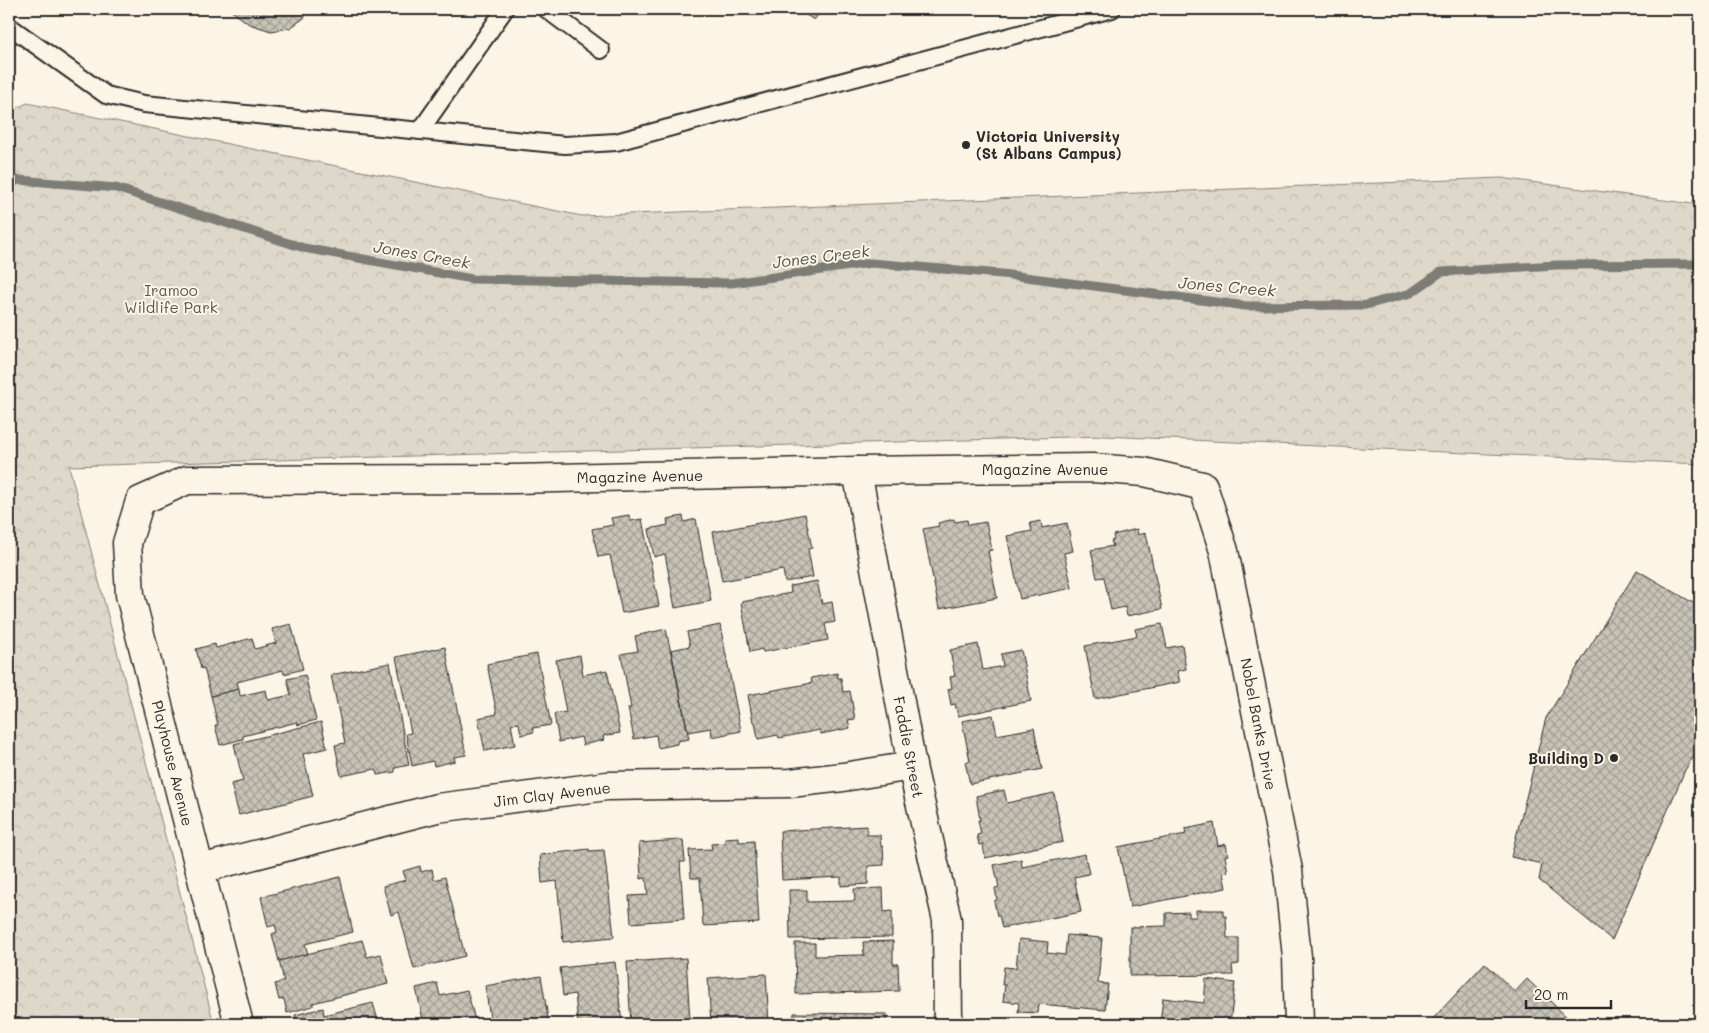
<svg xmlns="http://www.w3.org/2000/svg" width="1709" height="1033" viewBox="0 0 1709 1033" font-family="Mali,sans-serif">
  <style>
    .park { fill: url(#park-crowns); stroke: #84827a }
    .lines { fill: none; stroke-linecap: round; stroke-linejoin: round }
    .stream { stroke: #7d7b74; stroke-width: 9 }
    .building { fill: url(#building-cross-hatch); stroke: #2b2b2b }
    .lane-casing { stroke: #2b2b2b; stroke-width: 20 }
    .street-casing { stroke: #2b2b2b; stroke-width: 31 }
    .lane { stroke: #fcf5e5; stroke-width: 16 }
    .street { stroke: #fcf5e5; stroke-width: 28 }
    .poi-dot { fill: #2b2b2b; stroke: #fcf5e5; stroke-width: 2 }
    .labels { text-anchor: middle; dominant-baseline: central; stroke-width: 4; stroke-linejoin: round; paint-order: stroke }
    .poi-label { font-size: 15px; font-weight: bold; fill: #2b2b2b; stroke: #fcf5e5; text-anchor: start }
    .park-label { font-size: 15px; fill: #585653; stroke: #fcf5e5 }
    .street-label { font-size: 15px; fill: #2b2b2b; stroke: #fcf5e5 }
    .water-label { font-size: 16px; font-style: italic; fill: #545350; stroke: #fcf5e5 }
  </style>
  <defs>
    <pattern id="park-crowns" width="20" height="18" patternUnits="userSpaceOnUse" patternTransform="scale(1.25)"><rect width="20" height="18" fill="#ded8ca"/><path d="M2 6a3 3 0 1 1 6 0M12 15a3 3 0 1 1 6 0" fill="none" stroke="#bfbaae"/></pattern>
    <pattern id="building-cross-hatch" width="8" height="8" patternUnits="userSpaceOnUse" patternTransform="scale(1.25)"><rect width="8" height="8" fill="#c8c3b7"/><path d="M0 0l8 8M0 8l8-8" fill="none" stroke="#a39f95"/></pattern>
  </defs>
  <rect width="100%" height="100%" fill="#fcf5e5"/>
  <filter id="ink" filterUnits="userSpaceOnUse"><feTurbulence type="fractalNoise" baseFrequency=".02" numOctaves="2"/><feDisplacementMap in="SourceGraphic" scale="10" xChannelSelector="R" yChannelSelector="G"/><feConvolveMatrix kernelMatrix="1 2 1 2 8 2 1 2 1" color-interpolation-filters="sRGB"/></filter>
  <g filter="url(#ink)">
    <path class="park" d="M 27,103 L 582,216 L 1501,178 L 1700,205 L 1700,464 L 1105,436 L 69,466 L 214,1024 L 9,1024 L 9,112 Z"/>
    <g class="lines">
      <path class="stream" d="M 9,184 L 19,180 L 116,188 L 304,248 L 472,279 L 731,283 L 871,263 L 1002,274 L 1246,306 L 1366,305 L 1411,293 L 1441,272 L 1557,265 L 1700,264"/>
    </g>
    <g class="building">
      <path d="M 229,9 L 310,9 L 304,18 L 290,28 L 271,31 L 249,24 Z"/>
      <path d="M 797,9 L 823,9 L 814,20 Z"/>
      <path d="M 805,514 L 812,548 L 808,549 L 813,577 L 785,582 L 783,570 L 722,581 L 713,532 Z"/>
      <path d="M 629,515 L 630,521 L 642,519 L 659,606 L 622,613 L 610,555 L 598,557 L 592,529 L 613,525 L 611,518 Z"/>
      <path d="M 683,516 L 684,522 L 696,519 L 711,601 L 675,608 L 665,554 L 654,557 L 649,529 L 668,525 L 667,519 Z"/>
      <path d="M 954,519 L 955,522 L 967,520 L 968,525 L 986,522 L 992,550 L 988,551 L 997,598 L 939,609 L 923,529 L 939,526 L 938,523 Z"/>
      <path d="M 1041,521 L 1042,528 L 1067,523 L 1073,551 L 1064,553 L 1072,588 L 1020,599 L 1007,536 L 1032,531 L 1030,523 Z"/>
      <path d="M 1137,529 L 1138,535 L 1146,533 L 1162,609 L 1127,616 L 1125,607 L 1111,610 L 1104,577 L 1097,578 L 1091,550 L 1113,546 L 1111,541 L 1114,540 L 1113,535 Z"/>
      <path d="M 1637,570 L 1700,607 L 1700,747 L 1685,770 L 1612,940 L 1539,880 L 1542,864 L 1511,857 L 1546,718 Z"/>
      <path d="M 817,581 L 822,604 L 832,602 L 835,622 L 825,624 L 828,640 L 763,652 L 762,649 L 750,652 L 741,602 L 791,593 L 790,586 Z"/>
      <path d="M 291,624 L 303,669 L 284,674 L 283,670 L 237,682 L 239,689 L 211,696 L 204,668 L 201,669 L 196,649 L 215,644 L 216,648 L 252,638 L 255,649 L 276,643 L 272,629 Z"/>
      <path d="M 1162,624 L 1167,648 L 1182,645 L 1186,669 L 1177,671 L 1180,682 L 1095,699 L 1085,646 L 1137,636 L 1135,629 Z"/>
      <path d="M 720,625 L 741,731 L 712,737 L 711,728 L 688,732 L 671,650 L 690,646 L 687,632 Z"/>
      <path d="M 666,629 L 689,739 L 677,741 L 677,744 L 658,748 L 656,735 L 634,739 L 628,708 L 631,708 L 621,654 L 638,651 L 635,636 Z"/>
      <path d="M 978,644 L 983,670 L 1003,666 L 1001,654 L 1021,650 L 1031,701 L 958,716 L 955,704 L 951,705 L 948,689 L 952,688 L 950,677 L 955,676 L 950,650 Z"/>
      <path d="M 445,647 L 466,755 L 454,757 L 455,761 L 434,766 L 433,761 L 412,766 L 406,734 L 411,733 L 396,657 Z"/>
      <path d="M 537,654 L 551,725 L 533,728 L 534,732 L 521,735 L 519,723 L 511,724 L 515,745 L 485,751 L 478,718 L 497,714 L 487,664 Z"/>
      <path d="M 580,655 L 583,675 L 607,670 L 620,733 L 603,736 L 604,740 L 583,745 L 581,737 L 559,742 L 554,714 L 566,712 L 556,660 Z"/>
      <path d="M 390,663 L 409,765 L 395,768 L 395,772 L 377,775 L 376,769 L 341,776 L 335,745 L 345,743 L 331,675 Z"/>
      <path d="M 837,673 L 838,678 L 841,678 L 843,692 L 850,691 L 855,719 L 848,720 L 850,728 L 821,734 L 820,730 L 779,738 L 778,735 L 758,739 L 755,722 L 753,722 L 748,695 L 812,683 L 811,678 Z"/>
      <path d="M 305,675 L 316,720 L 298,725 L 297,722 L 243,736 L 243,739 L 220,745 L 215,725 L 218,725 L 211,696 L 239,689 L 240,696 L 266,690 L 268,700 L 291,695 L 287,679 Z"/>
      <path d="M 993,715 L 997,735 L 1034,728 L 1042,769 L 970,784 L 965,762 L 970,761 L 962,721 Z"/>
      <path d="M 321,722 L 327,748 L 303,754 L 313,796 L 239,815 L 231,784 L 243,781 L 234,744 Z"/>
      <path d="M 1004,790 L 1007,803 L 1054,793 L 1063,842 L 985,858 L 983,844 L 979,845 L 977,835 L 981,834 L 978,820 L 980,820 L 976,796 Z"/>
      <path d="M 1214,823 L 1218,846 L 1226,844 L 1228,855 L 1225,856 L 1228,872 L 1223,873 L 1226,888 L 1130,907 L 1118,847 L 1186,834 L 1185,829 Z"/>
      <path d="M 867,826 L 867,835 L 880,835 L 881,847 L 883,846 L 884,865 L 868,866 L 868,884 L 841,886 L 841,877 L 782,880 L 780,831 Z"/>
      <path d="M 739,837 L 739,842 L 754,841 L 759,923 L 703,926 L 700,878 L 691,878 L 689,850 L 712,849 L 711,844 L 725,843 L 725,838 Z"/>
      <path d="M 679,840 L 683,840 L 685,862 L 680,862 L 684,919 L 631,923 L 629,896 L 648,895 L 646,878 L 641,879 L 639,843 Z"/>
      <path d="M 589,849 L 589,851 L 604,850 L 614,937 L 563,942 L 557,881 L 542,883 L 540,855 Z"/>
      <path d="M 1085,854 L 1089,874 L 1074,877 L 1081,912 L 1002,928 L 999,915 L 997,916 L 994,901 L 997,900 L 995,888 L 999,887 L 994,865 L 1021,859 L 1022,867 Z"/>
      <path d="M 420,866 L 421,872 L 432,869 L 434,880 L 445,877 L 465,956 L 414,969 L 399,912 L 391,915 L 383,886 L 406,880 L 403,871 Z"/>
      <path d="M 340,877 L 353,932 L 305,944 L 308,954 L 279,961 L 272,934 L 277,932 L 275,925 L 268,927 L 261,897 Z"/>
      <path d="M 883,888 L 884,912 L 892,911 L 892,937 L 790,939 L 789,890 L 807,890 L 807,902 L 855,901 L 854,889 Z"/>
      <path d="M 1196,910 L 1223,910 L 1223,916 L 1226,916 L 1227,938 L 1239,938 L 1239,964 L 1232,965 L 1233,975 L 1130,976 L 1130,927 L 1166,926 L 1166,913 L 1189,912 L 1189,917 L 1196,917 Z"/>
      <path d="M 1067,935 L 1102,938 L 1098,983 L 1108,984 L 1105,1010 L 1039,1004 L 1038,1013 L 1018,1012 L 1019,1003 L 1003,1001 L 1005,985 L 1002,985 L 1004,967 L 1016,968 L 1019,939 L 1048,942 L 1047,953 L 1065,955 Z"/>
      <path d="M 362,940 L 367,957 L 381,954 L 388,984 L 313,1003 L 313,1006 L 287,1013 L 284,999 L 279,1000 L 275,984 L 284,981 L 279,961 Z"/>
      <path d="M 893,941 L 893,964 L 898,964 L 899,991 L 796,994 L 795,943 L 815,943 L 815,956 L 864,955 L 863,942 Z"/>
      <path d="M 686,958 L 690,1021 L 701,1021 L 701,1024 L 631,1024 L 627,962 Z"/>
      <path d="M 615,962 L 622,1024 L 578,1024 L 575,994 L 563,996 L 560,968 Z"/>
      <path d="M 1485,963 L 1515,992 L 1527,979 L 1574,1024 L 1428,1024 Z"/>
      <path d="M 766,974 L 769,1024 L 711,1024 L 708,978 Z"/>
      <path d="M 541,976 L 549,1024 L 491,1024 L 485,986 Z"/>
      <path d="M 1206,979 L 1235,983 L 1230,1024 L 1160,1024 L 1163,998 L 1204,1003 Z"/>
      <path d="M 437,983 L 440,996 L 467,990 L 476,1024 L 424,1024 L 416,988 Z"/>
      <path d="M 373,1003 L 379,1024 L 297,1024 L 295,1015 L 323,1008 L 324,1015 Z"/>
      <path d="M 794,1013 L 887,1014 L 886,1024 L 793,1024 Z"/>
    </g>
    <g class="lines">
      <g class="lane-casing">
        <g id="lane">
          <path d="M 546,9 L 601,50"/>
          <path d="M 9,26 L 106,95 L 144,104 L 565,145 L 616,142 L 1112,9"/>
          <path d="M 420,131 L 505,9"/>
        </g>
      </g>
      <g class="street-casing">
        <g id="street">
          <path d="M 857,471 L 912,766 L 947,920 L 948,1024"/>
          <path d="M 200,869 L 437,808 L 607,786 L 790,783 L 843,777 L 912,766"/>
          <path d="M 239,1024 L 130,595 L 127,543 L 140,501 L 187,480 L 514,479 L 857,471 L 1093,468 L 1144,472 L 1203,486 L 1224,551 L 1288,870 L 1297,957 L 1299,1024"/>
        </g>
      </g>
      <use href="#lane" class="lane"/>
      <use href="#street" class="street"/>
    </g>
  </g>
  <g class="poi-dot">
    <circle cx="966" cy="145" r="5"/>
    <circle cx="1614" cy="758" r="5"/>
  </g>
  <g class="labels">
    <g class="poi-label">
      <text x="976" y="136">Victoria University<tspan x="976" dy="17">(St Albans Campus)</tspan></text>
      <text x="1604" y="758" text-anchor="end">Building D</text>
    </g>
    <g class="park-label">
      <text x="171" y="290">Iramoo<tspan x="171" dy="17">Wildlife Park</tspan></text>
    </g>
    <g class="street-label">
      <text x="1045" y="469">Magazine Avenue</text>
      <text transform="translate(640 476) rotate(-1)">Magazine Avenue</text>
      <text transform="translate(1259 724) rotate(79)">Nobel Banks Drive</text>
      <text transform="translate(909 747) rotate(79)">Faddie Street</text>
      <text transform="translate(173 763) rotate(76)">Playhouse Avenue</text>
      <text transform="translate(552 794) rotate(-7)">Jim Clay Avenue</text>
    </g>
    <g class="water-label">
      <text transform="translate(422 254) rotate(10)">Jones Creek</text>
      <text transform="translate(821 256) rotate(-7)">Jones Creek</text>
      <text transform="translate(1227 286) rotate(5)">Jones Creek</text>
    </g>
  </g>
  <rect width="1709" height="1033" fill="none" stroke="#fcf5e5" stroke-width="30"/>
  <rect x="15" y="15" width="1679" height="1003" fill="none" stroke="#2b2b2b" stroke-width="2" filter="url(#ink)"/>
  <path d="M1526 1000v8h85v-8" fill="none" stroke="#2b2b2b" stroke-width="2.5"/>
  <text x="1534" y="1000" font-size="15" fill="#2b2b2b" stroke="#fcf5e5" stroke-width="4" paint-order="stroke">20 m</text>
</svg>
